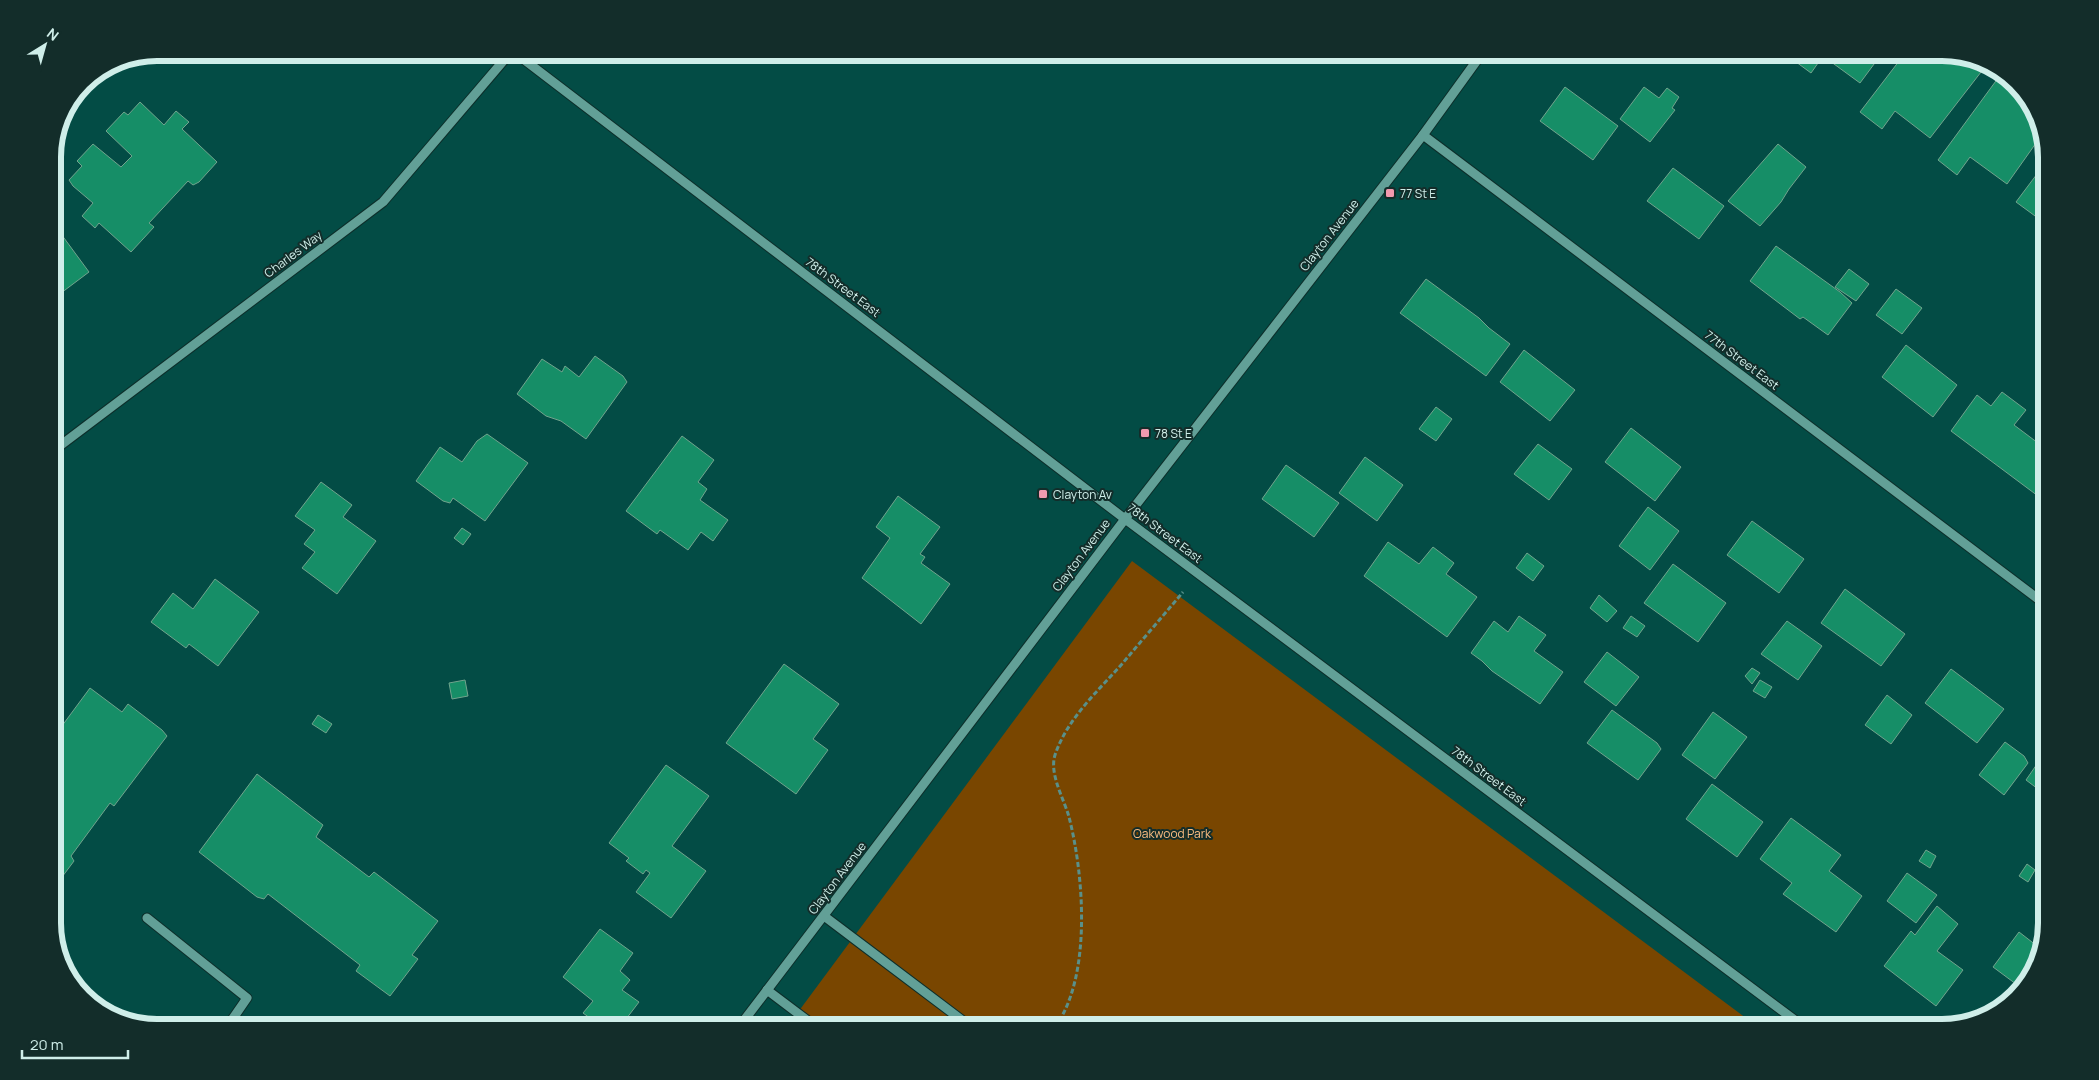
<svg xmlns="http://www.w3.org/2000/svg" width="2099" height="1080" viewBox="0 0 2099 1080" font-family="Manrope,sans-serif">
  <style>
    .green { fill: #794600 }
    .building { fill: #168e67; stroke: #71a48d }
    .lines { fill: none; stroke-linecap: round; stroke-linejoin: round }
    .minor-casing { stroke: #0d2e2a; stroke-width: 11 }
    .path { stroke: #59908a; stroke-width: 3; stroke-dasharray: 5 2.5; stroke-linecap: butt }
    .minor { stroke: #62a097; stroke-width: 9 }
    .poi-dot { fill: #f29aaf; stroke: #132d2a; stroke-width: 2 }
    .labels { text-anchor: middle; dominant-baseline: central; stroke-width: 4; stroke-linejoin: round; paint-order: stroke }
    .poi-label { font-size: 12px; fill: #cfeee9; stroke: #132d2a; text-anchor: start }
    .street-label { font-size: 12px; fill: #cfeee9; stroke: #132d2a }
    .park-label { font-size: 12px; fill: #fcbd81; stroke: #132d2a }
    .rim { fill: none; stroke: #cfeee9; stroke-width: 6 }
  </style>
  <rect width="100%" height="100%" fill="#034c45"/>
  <path class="green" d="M 1132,561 L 1758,1027 L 787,1027 Z"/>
  <g class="building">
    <path d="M 1796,52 L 1883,52 L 1860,83 L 1823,56 L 1811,73 L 1792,59 Z"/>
    <path d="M 1906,52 L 1942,52 L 1988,63 L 1930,138 L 1895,111 L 1882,129 L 1860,112 Z"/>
    <path d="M 2001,74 L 2029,99 L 2041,136 L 2007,184 L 1970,157 L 1957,175 L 1938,160 Z"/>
    <path d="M 1565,87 L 1618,126 L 1593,160 L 1540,121 Z"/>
    <path d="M 1644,87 L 1659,98 L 1667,88 L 1679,97 L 1672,108 L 1675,110 L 1650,142 L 1620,119 Z"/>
    <path d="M 140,102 L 164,125 L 176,111 L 189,122 L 182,129 L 217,162 L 199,182 L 193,185 L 188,181 L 149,223 L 154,227 L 131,252 L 99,223 L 95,228 L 82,216 L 93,203 L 73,186 L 69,180 L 82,166 L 77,161 L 93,144 L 121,167 L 132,156 L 106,131 L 124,112 L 128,115 Z"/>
    <path d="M 1778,144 L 1806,167 L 1789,189 L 1781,202 L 1760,226 L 1728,201 Z"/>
    <path d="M 2046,162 L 2046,224 L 2016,202 Z"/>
    <path d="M 1673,168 L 1724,206 L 1699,239 L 1647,201 Z"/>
    <path d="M 53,223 L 89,272 L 53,299 Z"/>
    <path d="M 1776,246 L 1840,292 L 1852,303 L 1828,335 L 1803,317 L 1800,319 L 1750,281 Z"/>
    <path d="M 1849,269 L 1869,284 L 1856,301 L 1835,287 Z"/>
    <path d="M 1426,279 L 1479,318 L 1489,328 L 1510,344 L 1486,376 L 1400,313 Z"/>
    <path d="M 1896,289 L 1922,308 L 1902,334 L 1876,315 Z"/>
    <path d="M 1906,345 L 1957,385 L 1933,417 L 1882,377 Z"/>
    <path d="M 1524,350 L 1575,390 L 1550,421 L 1500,382 Z"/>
    <path d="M 595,356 L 623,376 L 627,382 L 586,439 L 561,421 L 546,416 L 517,394 L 542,359 L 562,372 L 565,366 L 579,377 Z"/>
    <path d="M 2002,392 L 2026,410 L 2014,425 L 2046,449 L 2046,486 L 2038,496 L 1951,431 L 1977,395 L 1991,406 Z"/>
    <path d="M 1436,407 L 1452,419 L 1436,441 L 1419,429 Z"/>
    <path d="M 1631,428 L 1681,467 L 1655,501 L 1605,462 Z"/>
    <path d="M 487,434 L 528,463 L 485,521 L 453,498 L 450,503 L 443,501 L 416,481 L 440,447 L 462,462 L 477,441 Z"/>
    <path d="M 682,436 L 714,460 L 698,482 L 707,489 L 700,500 L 728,520 L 713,541 L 701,532 L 688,550 L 660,530 L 657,534 L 626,511 Z"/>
    <path d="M 1538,444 L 1572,469 L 1549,500 L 1514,474 Z"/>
    <path d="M 1365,457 L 1403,485 L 1377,521 L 1339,493 Z"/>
    <path d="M 1286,465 L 1339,503 L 1314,537 L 1262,499 Z"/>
    <path d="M 321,482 L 352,505 L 343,517 L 376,541 L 337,594 L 302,568 L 315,552 L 304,544 L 315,530 L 295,516 Z"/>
    <path d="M 898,496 L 940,527 L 920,554 L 925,557 L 921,563 L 950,584 L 921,624 L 862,578 L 890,538 L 876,527 Z"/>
    <path d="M 1648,507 L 1679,531 L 1650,570 L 1619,546 Z"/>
    <path d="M 1752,521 L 1804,559 L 1779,593 L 1727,555 Z"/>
    <path d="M 462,528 L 471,534 L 463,545 L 454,538 Z"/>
    <path d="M 1388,542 L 1419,564 L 1433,547 L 1454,563 L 1446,574 L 1477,597 L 1447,637 L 1364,576 Z"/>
    <path d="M 1527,553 L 1544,566 L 1533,581 L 1516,568 Z"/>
    <path d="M 1673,564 L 1726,603 L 1698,642 L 1644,603 Z"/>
    <path d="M 215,579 L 259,612 L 218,666 L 189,644 L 186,648 L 151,622 L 173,593 L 193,609 Z"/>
    <path d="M 1845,589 L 1905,634 L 1881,666 L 1821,623 Z"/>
    <path d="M 1599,595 L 1617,611 L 1607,622 L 1590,608 Z"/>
    <path d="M 1519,616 L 1546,635 L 1534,651 L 1563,672 L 1540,704 L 1492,671 L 1482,661 L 1471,653 L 1494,621 L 1508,632 Z"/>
    <path d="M 1631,616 L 1645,626 L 1637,637 L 1623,628 Z"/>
    <path d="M 1787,621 L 1822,646 L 1798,680 L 1761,654 Z"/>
    <path d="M 1607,652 L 1639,677 L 1616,706 L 1584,682 Z"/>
    <path d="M 784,664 L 839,704 L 813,739 L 828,750 L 796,794 L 726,743 Z"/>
    <path d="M 1752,668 L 1760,673 L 1752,684 L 1745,676 Z"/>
    <path d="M 1951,669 L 2004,709 L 1977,743 L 1925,703 Z"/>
    <path d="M 465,680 L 468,696 L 452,699 L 449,683 Z"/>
    <path d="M 1760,680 L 1772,687 L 1765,698 L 1753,691 Z"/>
    <path d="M 90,688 L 122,712 L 128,704 L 162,730 L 167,736 L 114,806 L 110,803 L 71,856 L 74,861 L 53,889 L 53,738 Z"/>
    <path d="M 1887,695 L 1912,715 L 1891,744 L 1865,725 Z"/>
    <path d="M 1612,710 L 1657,743 L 1661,749 L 1638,780 L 1587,743 Z"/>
    <path d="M 1713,712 L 1747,737 L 1715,779 L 1682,755 Z"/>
    <path d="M 318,715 L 332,724 L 326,733 L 312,724 Z"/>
    <path d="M 2005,742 L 2024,756 L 2028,763 L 2004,795 L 1979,775 Z"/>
    <path d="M 2046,751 L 2046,795 L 2026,780 Z"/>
    <path d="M 666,765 L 709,796 L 672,846 L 706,871 L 671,918 L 636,892 L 650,873 L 646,870 L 643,874 L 626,861 L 629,858 L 609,843 Z"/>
    <path d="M 257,774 L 323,825 L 316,837 L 369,877 L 374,872 L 438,921 L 412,955 L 418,959 L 390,996 L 356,971 L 360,965 L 268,894 L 264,899 L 257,897 L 199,852 Z"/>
    <path d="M 1712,784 L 1763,822 L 1737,857 L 1686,819 Z"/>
    <path d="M 1791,818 L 1841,855 L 1829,871 L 1862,896 L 1836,932 L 1783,894 L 1792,883 L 1760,859 Z"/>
    <path d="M 1926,850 L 1936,856 L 1930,868 L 1919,861 Z"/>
    <path d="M 2027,864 L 2035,870 L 2028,882 L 2019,876 Z"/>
    <path d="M 1907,873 L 1937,895 L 1916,923 L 1887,901 Z"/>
    <path d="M 1937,906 L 1958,924 L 1937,951 L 1963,970 L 1936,1006 L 1884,966 L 1911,931 L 1915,935 Z"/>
    <path d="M 600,929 L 633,953 L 620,971 L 630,980 L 622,990 L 639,1002 L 620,1027 L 602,1027 L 583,1013 L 593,1001 L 563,977 Z"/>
    <path d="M 2019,932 L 2041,949 L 2036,969 L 2020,987 L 1993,967 Z"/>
    <path d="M 2001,1000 L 2005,1004 L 2000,1010 L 1991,1013 Z"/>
  </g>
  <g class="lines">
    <g class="minor-casing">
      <g id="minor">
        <path d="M 514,52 L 1125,519 L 1804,1027"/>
        <path d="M 1423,135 L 2046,605"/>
        <path d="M 53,454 L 61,445 L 383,202 L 511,52"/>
        <path d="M 824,916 L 971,1027"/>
        <path d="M 147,918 L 247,998 L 227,1027"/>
        <path d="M 767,990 L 816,1027"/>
        <path d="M 739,1027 L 1125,519 L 1423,135 L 1483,52"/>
      </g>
    </g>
    <path class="path" d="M 1055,1027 C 1092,977 1084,875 1069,817 C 1064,799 1049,774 1055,755 C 1067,719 1097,692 1122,664 C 1142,640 1163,616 1183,592"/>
    <use href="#minor" class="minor"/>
  </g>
  <g class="poi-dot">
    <rect x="1385" y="188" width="10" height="10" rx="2.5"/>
    <rect x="1140" y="428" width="10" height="10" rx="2.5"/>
    <rect x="1038" y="489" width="10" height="10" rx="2.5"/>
  </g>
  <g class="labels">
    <g class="poi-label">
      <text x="1400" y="193">77 St E</text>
      <text x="1155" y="433">78 St E</text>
      <text x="1053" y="494">Clayton Av</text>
    </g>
    <g class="street-label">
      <text transform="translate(1329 235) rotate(-52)">Clayton Avenue</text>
      <text transform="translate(293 254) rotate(-37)">Charles Way</text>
      <text transform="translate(843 287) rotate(37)">78th Street East</text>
      <text transform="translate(1742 360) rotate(37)">77th Street East</text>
      <text transform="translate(1165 533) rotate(37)">78th Street East</text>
      <text transform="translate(1081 555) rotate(-53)">Clayton Avenue</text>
      <text transform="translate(1489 776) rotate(37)">78th Street East</text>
      <text transform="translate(837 878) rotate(-53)">Clayton Avenue</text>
    </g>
    <g class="park-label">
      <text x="1172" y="833">Oakwood Park</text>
    </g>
  </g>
  <path d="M0 0H2099V1080H0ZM157 61H1942A96 96 0 0 1 2038 157V923A96 96 0 0 1 1942 1019H157A96 96 0 0 1 61 923V157A96 96 0 0 1 157 61Z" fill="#132d2a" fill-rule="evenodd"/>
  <path class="rim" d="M157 61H1942A96 96 0 0 1 2038 157V923A96 96 0 0 1 1942 1019H157A96 96 0 0 1 61 923V157A96 96 0 0 1 157 61Z"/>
  <g transform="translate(45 45) rotate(37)" stroke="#132d2a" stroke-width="4" paint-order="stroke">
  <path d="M0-4L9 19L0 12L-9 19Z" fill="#cfeee9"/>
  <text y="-8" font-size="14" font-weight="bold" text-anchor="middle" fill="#cfeee9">N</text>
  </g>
  <path d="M22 1050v8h106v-8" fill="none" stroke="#cfeee9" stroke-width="2.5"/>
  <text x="30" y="1050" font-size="15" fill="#cfeee9" stroke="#132d2a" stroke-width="4" paint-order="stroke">20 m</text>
</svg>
